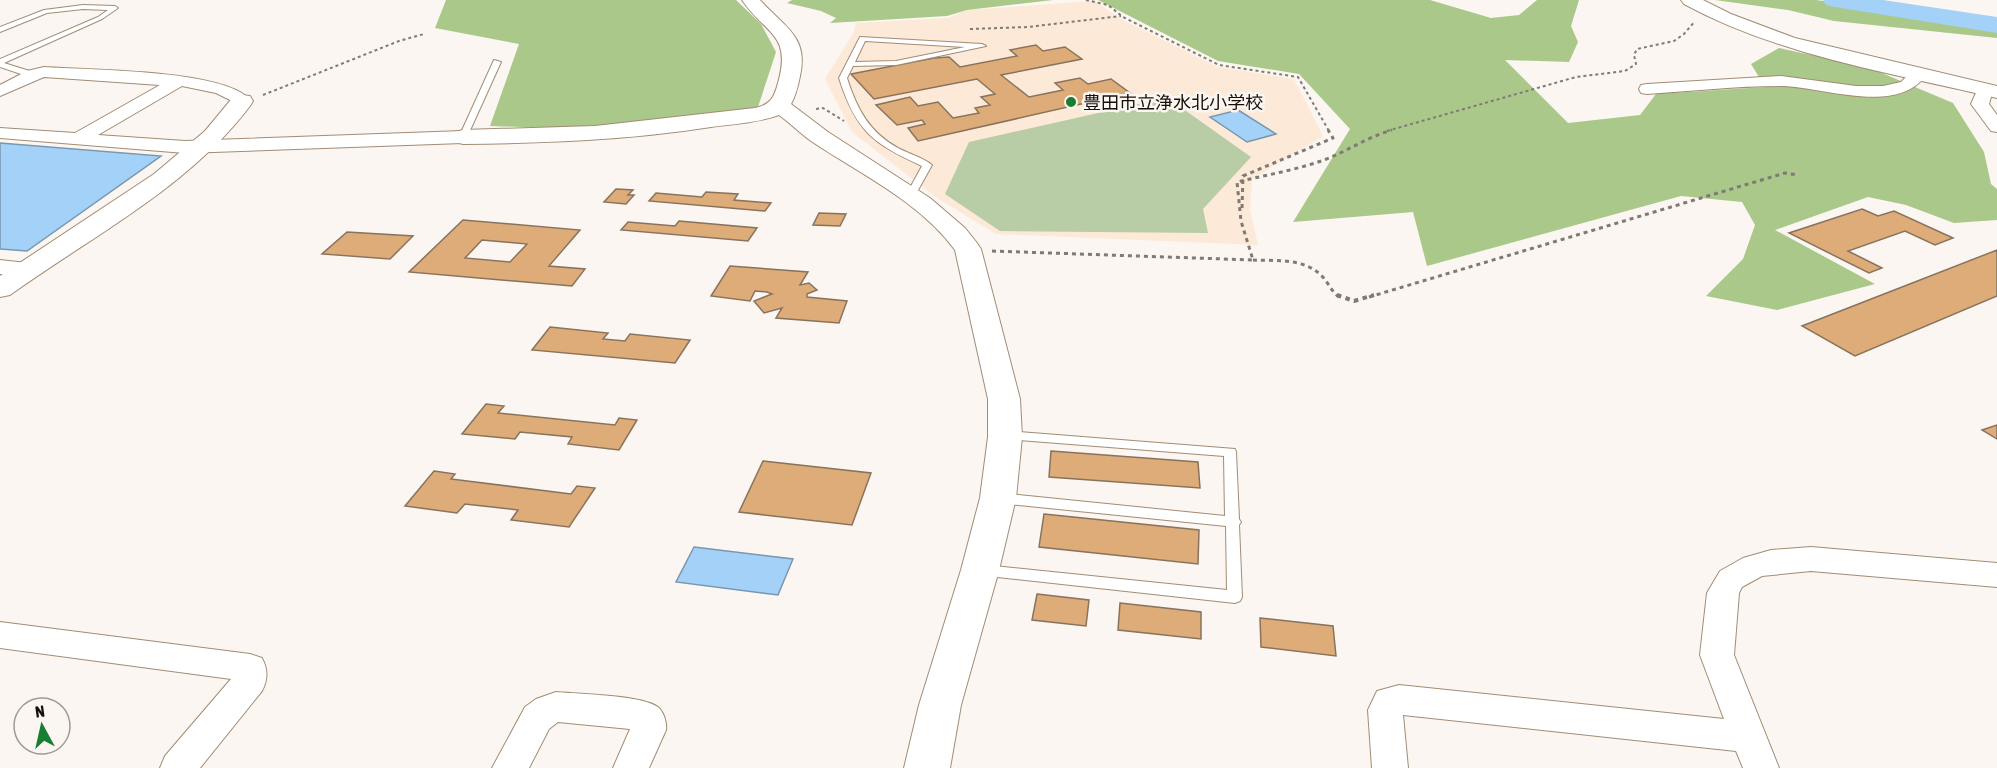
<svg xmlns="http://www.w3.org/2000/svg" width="1997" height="768" viewBox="0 0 1997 768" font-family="'Asap Condensed','Noto Sans JP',sans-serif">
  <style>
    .built { fill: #fce9d7 }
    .green { fill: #b8cca5 }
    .forest { fill: #aac88a }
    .water { fill: #a3d1f7; stroke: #7997af; stroke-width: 1.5 }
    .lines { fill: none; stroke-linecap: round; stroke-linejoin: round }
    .river { fill: #a3d1f7; fill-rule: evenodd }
    .building { fill: #ddac78; stroke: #89735d; stroke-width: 1.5; fill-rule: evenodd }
    .service-casing { stroke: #a28c74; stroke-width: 2 }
    .minor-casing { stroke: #a28c74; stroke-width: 2 }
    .tertiary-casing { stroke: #a28c74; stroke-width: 2 }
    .path-far2 { stroke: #807a73; stroke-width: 2; stroke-dasharray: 3 3; stroke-linecap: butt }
    .path-far1 { stroke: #807a73; stroke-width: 3; stroke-dasharray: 4 4; stroke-linecap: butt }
    .path { stroke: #807a73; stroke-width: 4; stroke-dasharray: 4.5 4.5; stroke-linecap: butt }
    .service { fill: #fff; fill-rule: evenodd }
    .minor { fill: #fff; fill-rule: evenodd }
    .tertiary { fill: #fff; fill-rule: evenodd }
    .poi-dot { fill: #177e32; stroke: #fbf6f1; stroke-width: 2 }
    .labels { text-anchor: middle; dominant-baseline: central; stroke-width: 5; stroke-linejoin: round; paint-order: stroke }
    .far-poi-label { font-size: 18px; fill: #170f07; stroke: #fbf6f1; text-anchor: start }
  </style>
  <rect width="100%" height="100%" fill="#fbf6f1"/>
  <path class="built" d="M 1095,1 L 1121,19 L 1218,67 L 1294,79 L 1323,136 L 1252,179 L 1250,210 L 1258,245 L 996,234 L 937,198 L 852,132 L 825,79 L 854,32 L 856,23 L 948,18 L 967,10 Z"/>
  <path class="green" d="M 1147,102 L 1179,106 L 1251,157 L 1203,209 L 1208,233 L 1000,231 L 945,194 L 969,142 Z"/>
  <g class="forest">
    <path d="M 446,0 L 736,0 L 761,24 L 776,52 L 758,107 L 616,130 L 490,126 L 519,44 L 435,28 Z"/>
    <path d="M 792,0 L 1053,0 L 967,10 L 947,16 L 830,23 L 836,18 L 821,11 L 787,3 Z"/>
    <path d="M 1098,0 L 1430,0 L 1491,18 L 1519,15 L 1537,0 L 1579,0 L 1571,26 L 1578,42 L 1569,62 L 1505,60 L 1568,123 L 1640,115 L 1656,94 L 1765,87 L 1751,64 L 1779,48 L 1870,68 L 1953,103 L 1984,152 L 1991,184 L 1997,189 L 1997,220 L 1954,223 L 1906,205 L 1868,197 L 1775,230 L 1875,284 L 1777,310 L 1706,296 L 1743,259 L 1755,225 L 1742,202 L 1681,196 L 1427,266 L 1413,212 L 1293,222 L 1350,129 L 1299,74 L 1218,61 Z"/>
    <path d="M 1715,0 C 1748,0 1783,0 1816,0 C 1877,7 1936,22 1997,31 L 1997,38 L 1834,21 L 1788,10 Z"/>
  </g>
  <g class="water">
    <path d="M 1238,110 L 1276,134 L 1247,142 L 1210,117 Z"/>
    <path d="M 0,143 L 161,156 L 27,251 L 0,249 Z"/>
    <path d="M 694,547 L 793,559 L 778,595 L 676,582 Z"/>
  </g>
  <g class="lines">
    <path class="river" d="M 1823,0 L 1883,0 L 1997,17 L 1997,33 L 1835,7 L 1826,5 Z"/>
  </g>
  <g class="building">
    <path d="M 1036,45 L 1043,51 L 1065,47 L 1082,59 L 1001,75 L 1029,97 L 1063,90 L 1055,83 L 1080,78 L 1088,84 L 1111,79 L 1130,93 L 918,141 L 908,128 L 925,124 L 922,120 L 897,125 L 876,105 L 910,97 L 918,106 L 938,102 L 953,118 L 979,113 L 975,108 L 990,105 L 981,97 L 995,94 L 977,79 L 874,99 L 851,74 L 934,58 L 949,57 L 960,67 L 1017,56 L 1010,50 Z"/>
    <path d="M 616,189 L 633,190 L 628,195 L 634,195 L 626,204 L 604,202 Z"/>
    <path d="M 706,192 L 738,194 L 734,200 L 771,203 L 765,211 L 649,201 L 656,193 L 702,197 Z"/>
    <path d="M 1862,209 L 1878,216 L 1894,211 L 1953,238 L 1935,245 L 1905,231 L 1848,251 L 1882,268 L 1869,273 L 1789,233 Z"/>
    <path d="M 819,213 L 846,214 L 840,226 L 813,225 Z"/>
    <path d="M 463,220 L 580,230 L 549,266 L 585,269 L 572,286 L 409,272 ZM 482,240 L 527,244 L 510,262 L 465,258 Z"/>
    <path d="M 679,221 L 757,228 L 748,241 L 621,230 L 628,222 L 675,226 Z"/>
    <path d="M 347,232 L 413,236 L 390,259 L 322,254 Z"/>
    <path d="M 1997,250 L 1997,296 L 1855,356 L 1802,326 Z"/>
    <path d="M 730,266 L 808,272 L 800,285 L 809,283 L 817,290 L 807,294 L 807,297 L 847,301 L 839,323 L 776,318 L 782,308 L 764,313 L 754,301 L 772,294 L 767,292 L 755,291 L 750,301 L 711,296 Z"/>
    <path d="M 550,327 L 608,333 L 603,339 L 625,341 L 630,334 L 690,340 L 675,363 L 532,350 Z"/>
    <path d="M 486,404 L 504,406 L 498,413 L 615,425 L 619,418 L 637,420 L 619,450 L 568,444 L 572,437 L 520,432 L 515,439 L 462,434 Z"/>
    <path d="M 1997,425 L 1997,439 L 1982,430 Z"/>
    <path d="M 1051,451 L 1198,462 L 1200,488 L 1049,477 Z"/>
    <path d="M 763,461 L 871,473 L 852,525 L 739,512 Z"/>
    <path d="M 434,471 L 455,474 L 451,479 L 571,494 L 577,486 L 595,488 L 569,527 L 511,520 L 518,510 L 465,504 L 457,513 L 405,506 Z"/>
    <path d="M 1044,514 L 1199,530 L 1198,564 L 1039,547 Z"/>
    <path d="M 1037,594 L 1089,600 L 1086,626 L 1032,620 Z"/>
    <path d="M 1120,603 L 1201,612 L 1201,639 L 1118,630 Z"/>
    <path d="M 1260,618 L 1333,626 L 1336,656 L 1261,647 Z"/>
  </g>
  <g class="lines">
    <g class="service-casing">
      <g id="service">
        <path d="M 83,5 L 115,6 L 118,8 L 102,19 L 4,63 L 36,73 L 36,77 L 30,77 L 0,67 L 0,59 L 98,17 L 108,10 L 83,9 L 47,13 L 0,32 L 0,27 L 44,10 Z"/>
        <path d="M 860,37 L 982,44 L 986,46 L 896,65 L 853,66 L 847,78 C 857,109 869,132 898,148 C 909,154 922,157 932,165 L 913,199 L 910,200 L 905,197 L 922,166 C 872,143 856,131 839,78 ZM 865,41 L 965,47 L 896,61 L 855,62 Z"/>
        <path d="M 494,60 L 501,62 L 467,137 L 460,139 L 459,137 Z"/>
        <path d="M 1019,432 L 1235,449 L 1236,452 L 1239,519 L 1241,522 L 1239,525 L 1242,597 L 1240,601 L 1235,603 L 979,575 L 977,571 L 979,567 L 984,565 L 1227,590 L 1226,526 L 999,503 L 994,501 L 992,498 L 994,495 L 999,493 L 1225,516 L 1224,456 L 1019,440 L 1005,441 L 999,437 L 1005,433 Z"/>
      </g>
    </g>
    <g class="minor-casing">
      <g id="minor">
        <path d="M 44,67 C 85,70 228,69 251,101 L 248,105 L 242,106 L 216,93 L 182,86 L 98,135 L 185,141 L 463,131 L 469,133 L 472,137 L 469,141 L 463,143 L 185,153 L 0,138 L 0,128 L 75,133 L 160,85 L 44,77 L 0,96 L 0,85 L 27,71 Z"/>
        <path d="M 1919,69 L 1927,74 C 1897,117 1823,86 1780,86 C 1736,86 1691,91 1647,94 L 1641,93 L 1639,89 L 1641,85 L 1647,84 L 1781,76 L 1856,86 L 1883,86 L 1901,82 L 1913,70 Z"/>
        <path d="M 1985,85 L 1991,86 L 1993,90 L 1989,104 L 1997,115 L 1997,132 L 1991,131 L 1971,104 L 1979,86 Z"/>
        <path d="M 0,260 L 36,264 L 39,269 L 36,274 L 28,276 L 0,274 Z"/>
        <path d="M 1811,547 L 1997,563 L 1997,587 L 1811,571 L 1762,576 L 1742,587 L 1739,593 L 1734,655 L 1779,768 L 1743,768 L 1736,751 L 1403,715 L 1408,768 L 1372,768 L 1368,710 L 1377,691 L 1399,685 L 1724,719 L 1700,655 L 1707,593 L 1720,571 L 1743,558 L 1771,550 Z"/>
        <path d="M 0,622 L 250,654 L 262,658 C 268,670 268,679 262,691 L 200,768 L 160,768 L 165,756 L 231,679 L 0,648 Z"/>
        <path d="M 556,692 C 577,694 645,695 659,708 C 664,713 667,723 666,730 L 649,768 L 613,768 L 630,729 L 558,722 L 549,729 L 529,768 L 492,768 L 525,707 L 536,699 Z"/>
      </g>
    </g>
    <g class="tertiary-casing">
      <g id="tertiary">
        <path d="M 742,0 L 760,0 C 784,27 809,36 800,76 C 798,86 796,95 791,104 L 828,132 L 930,198 L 965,228 L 977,243 L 981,249 L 1020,399 L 1022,437 L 1016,498 L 999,570 L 961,705 L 950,768 L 904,768 L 919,705 L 961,570 L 980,498 L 988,437 L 988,399 L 955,250 C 919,201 860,174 811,141 C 800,133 790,123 779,115 C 757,123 733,124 711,127 C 629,140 546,143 463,144 L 455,142 L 452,137 L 455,132 L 463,130 L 595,126 L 755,108 C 770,105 774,98 778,83 C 792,34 766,35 742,0 Z"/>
        <path d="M 1681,0 L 1703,0 L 1731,14 L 1795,38 L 1997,86 L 1997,98 C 1892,73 1780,56 1684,4 Z"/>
        <path d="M 242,95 L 250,96 L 253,101 L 250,106 C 188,188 92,236 10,295 L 0,297 L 0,276 L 154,174 L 205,131 L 234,96 Z"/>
      </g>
    </g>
    <g class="path-far2">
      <path d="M 1086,0 L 1108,5 L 1123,17 L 1219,65 L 1298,77 L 1329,131"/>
      <path d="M 970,29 L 1028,27 L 1121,16"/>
      <path d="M 263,95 L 399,41 L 424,34"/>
      <path d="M 816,109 L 823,108 L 844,121"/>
      <path d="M 1387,131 L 1576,77 L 1625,71 L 1636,64 L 1634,55 L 1637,49 L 1674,41 L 1684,34 L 1695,21"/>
    </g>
    <g class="path-far1">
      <path d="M 1242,208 L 1243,176 L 1333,138 L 1328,130"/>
      <path d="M 992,251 L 1253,260 L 1241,221 L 1237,182 C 1266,175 1296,170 1324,160 C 1348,151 1367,137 1392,130"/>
      <path d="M 1253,260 C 1276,261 1303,258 1321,275 C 1328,282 1331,291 1339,297"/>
      <path d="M 1369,297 L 1785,173 L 1798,175"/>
    </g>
    <path class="path" d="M 1337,295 L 1354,301 L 1374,295"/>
    <use href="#service" class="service"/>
    <use href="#minor" class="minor"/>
    <use href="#tertiary" class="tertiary"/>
  </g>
  <circle class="poi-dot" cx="1071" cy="102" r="6"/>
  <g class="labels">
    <g class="far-poi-label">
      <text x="1083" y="102">豊田市立浄水北小学校</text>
    </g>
  </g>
  <g transform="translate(42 726) rotate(352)"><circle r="28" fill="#fbf6f1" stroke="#a09a93" stroke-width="1.5"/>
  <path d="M0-4.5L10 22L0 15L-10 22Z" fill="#177e32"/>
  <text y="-9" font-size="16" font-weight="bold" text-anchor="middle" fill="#170f07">N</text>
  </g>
</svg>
